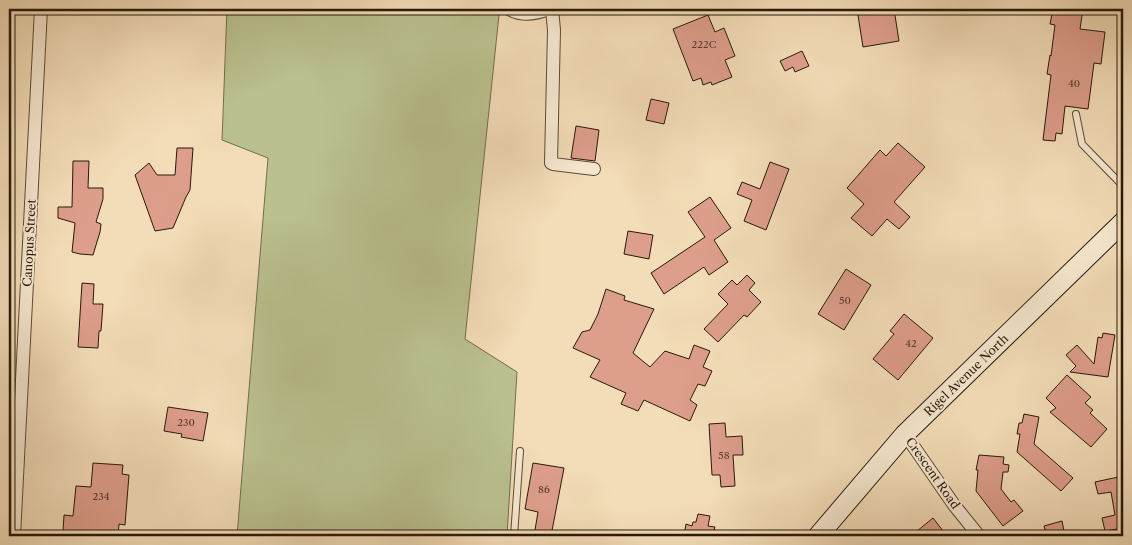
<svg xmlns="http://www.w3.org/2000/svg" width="1132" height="545" viewBox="0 0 1132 545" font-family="'Libre Caslon Text',serif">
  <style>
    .green { fill: #bac18f; stroke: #716e4d }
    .building { fill: #de9e8c; stroke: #281a0b }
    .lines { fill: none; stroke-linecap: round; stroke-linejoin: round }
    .lane-casing { stroke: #5b4b36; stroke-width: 8 }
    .street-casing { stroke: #5b4b36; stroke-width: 14 }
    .secondary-casing { stroke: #281a0b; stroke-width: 21 }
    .lane { stroke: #f7e9d1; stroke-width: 6 }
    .street { stroke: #f7e9d1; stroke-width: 12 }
    .secondary { stroke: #f7e9d1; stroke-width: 19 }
    .labels { text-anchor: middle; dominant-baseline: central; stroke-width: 4; stroke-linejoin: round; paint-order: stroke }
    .number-label { font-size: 10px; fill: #563b2b }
    .street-label { font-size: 12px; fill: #281a0b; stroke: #f7e9d1 }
  </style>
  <rect width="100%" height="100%" fill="#f3ddb8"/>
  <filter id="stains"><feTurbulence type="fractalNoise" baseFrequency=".004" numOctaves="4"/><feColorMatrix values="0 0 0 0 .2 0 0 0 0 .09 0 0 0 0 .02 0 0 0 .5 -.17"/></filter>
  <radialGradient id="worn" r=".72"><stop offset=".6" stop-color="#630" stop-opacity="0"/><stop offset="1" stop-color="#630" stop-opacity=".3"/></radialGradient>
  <path class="green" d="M 227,9 L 495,9 L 499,15 L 465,339 L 517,372 L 507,536 L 237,536 L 268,158 L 222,140 Z"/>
  <g class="building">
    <path d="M 857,9 L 894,9 L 899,41 L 863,47 Z"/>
    <path d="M 1053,9 L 1083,9 L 1080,29 L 1105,32 L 1101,64 L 1094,63 L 1088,109 L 1065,106 L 1062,134 L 1056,133 L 1055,141 L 1043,140 L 1051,75 L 1047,74 L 1050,55 L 1051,56 L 1055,25 L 1050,24 Z"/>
    <path d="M 708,15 L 715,32 L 724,28 L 735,56 L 725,60 L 732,77 L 712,85 L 711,82 L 703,85 L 701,78 L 693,81 L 673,29 Z"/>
    <path d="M 802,51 L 809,66 L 795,72 L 793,67 L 785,71 L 780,61 Z"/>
    <path d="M 651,99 L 669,103 L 664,124 L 646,120 Z"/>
    <path d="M 576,126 L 599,130 L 595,161 L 571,158 Z"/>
    <path d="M 898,143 L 925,167 L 894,202 L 910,217 L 899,229 L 887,219 L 872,236 L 851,218 L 864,204 L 847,188 L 880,150 L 886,156 Z"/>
    <path d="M 177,148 L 193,148 L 190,190 L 186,197 L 173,228 L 155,231 L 135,175 L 149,163 L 157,175 L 175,175 Z"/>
    <path d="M 73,161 L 89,161 L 88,188 L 103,188 L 103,199 L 96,222 L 101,224 L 100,232 L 93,255 L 80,254 L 72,252 L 75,223 L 58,218 L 58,207 L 72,207 Z"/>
    <path d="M 770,162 L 789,169 L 766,230 L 744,221 L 752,200 L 737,194 L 742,182 L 760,189 Z"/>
    <path d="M 710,197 L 731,228 L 714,240 L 728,262 L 709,275 L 704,267 L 664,294 L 651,273 L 705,237 L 688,212 Z"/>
    <path d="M 628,231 L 653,235 L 649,259 L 624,254 Z"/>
    <path d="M 846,269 L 871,285 L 844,330 L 818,314 Z"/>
    <path d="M 747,275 L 755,283 L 749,290 L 761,302 L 747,317 L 744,315 L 718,342 L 704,329 L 728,304 L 718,294 L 732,280 L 737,285 Z"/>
    <path d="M 82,283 L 94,284 L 93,304 L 103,304 L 101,331 L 99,331 L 98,348 L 78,347 Z"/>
    <path d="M 606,289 L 625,296 L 624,300 L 654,309 L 633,353 L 650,367 L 665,351 L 689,359 L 694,345 L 710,351 L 703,367 L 712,371 L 705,386 L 698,384 L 690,400 L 697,405 L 690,421 L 644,400 L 638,411 L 621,404 L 626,393 L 590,377 L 600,360 L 573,348 L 582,332 L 590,330 L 598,314 Z"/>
    <path d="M 904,314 L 933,338 L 898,380 L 873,359 L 894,334 L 890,331 Z"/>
    <path d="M 1103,333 L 1115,335 L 1108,377 L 1070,372 L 1076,366 L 1066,355 L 1077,345 L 1094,364 L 1098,337 L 1102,338 Z"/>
    <path d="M 1067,375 L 1091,397 L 1085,403 L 1093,410 L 1090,413 L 1107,429 L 1091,447 L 1050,412 L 1056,408 L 1046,398 Z"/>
    <path d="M 168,407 L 208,413 L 203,441 L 181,437 L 182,434 L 164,431 Z"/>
    <path d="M 1024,414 L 1039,417 L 1034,444 L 1073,478 L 1061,491 L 1017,452 L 1020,434 L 1017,434 L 1019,423 L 1022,423 Z"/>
    <path d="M 725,423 L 726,437 L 742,436 L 743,455 L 733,455 L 735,486 L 721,487 L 720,475 L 712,475 L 709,424 Z"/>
    <path d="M 979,455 L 1004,457 L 1003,464 L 1009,465 L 1008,472 L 1003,472 L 1001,489 L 1011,502 L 1014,500 L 1023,511 L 1003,526 L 976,491 L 978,470 L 976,470 Z"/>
    <path d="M 93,463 L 123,465 L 122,474 L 129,475 L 125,525 L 119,524 L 118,535 L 63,531 L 64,515 L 73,516 L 76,486 L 91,487 Z"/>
    <path d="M 533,463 L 564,468 L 551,536 L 534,536 L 538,512 L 525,509 Z"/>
    <path d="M 1123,476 L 1123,528 L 1105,531 L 1102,518 L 1115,515 L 1111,492 L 1098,494 L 1095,482 Z"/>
    <path d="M 698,514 L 710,516 L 708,526 L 715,527 L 714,530 L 719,531 L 718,536 L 684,536 L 686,524 L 692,526 L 693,522 L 696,522 Z"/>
    <path d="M 933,518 L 947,536 L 911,536 Z"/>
    <path d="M 1062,521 L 1065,536 L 1047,536 L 1044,526 Z"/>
  </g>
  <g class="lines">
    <g class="lane-casing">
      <g id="lane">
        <path d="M 1076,114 L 1082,144 L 1123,186"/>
        <path d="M 514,536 L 520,451"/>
      </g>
    </g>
    <g class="street-casing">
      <g id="street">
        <path d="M 509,9 C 522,17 536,14 549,9"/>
        <path d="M 552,9 L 554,30 L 551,163 L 553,164 L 594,169"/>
        <path d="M 905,434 L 954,505 L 979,536"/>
        <path d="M 14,536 L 41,9"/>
      </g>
    </g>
    <g class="secondary-casing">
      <path id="secondary" d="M 818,536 L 905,434 L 1123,222"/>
    </g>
    <use href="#lane" class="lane"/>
    <use href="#street" class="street"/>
    <use href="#secondary" class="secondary"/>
  </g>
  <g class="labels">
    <g class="number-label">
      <text x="704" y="44">222C</text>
      <text x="1074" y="83">40</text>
      <text x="845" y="300">50</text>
      <text x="911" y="343">42</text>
      <text x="186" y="422">230</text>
      <text x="724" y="455">58</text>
      <text x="544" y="489">86</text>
      <text x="101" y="496">234</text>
    </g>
    <g class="street-label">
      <text transform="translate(29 243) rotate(-87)">Canopus Street</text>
      <text transform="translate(966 375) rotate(-44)">Rigel Avenue North</text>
      <text transform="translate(933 473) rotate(55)">Crescent Road</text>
    </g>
  </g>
  <rect width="1132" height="545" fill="none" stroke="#f3ddb8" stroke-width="30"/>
  <rect x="10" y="10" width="1112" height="525" fill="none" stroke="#281a0b" stroke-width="2.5"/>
  <rect x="15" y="15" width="1102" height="515" fill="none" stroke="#281a0b"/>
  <rect width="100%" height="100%" filter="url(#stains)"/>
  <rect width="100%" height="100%" fill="url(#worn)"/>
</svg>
